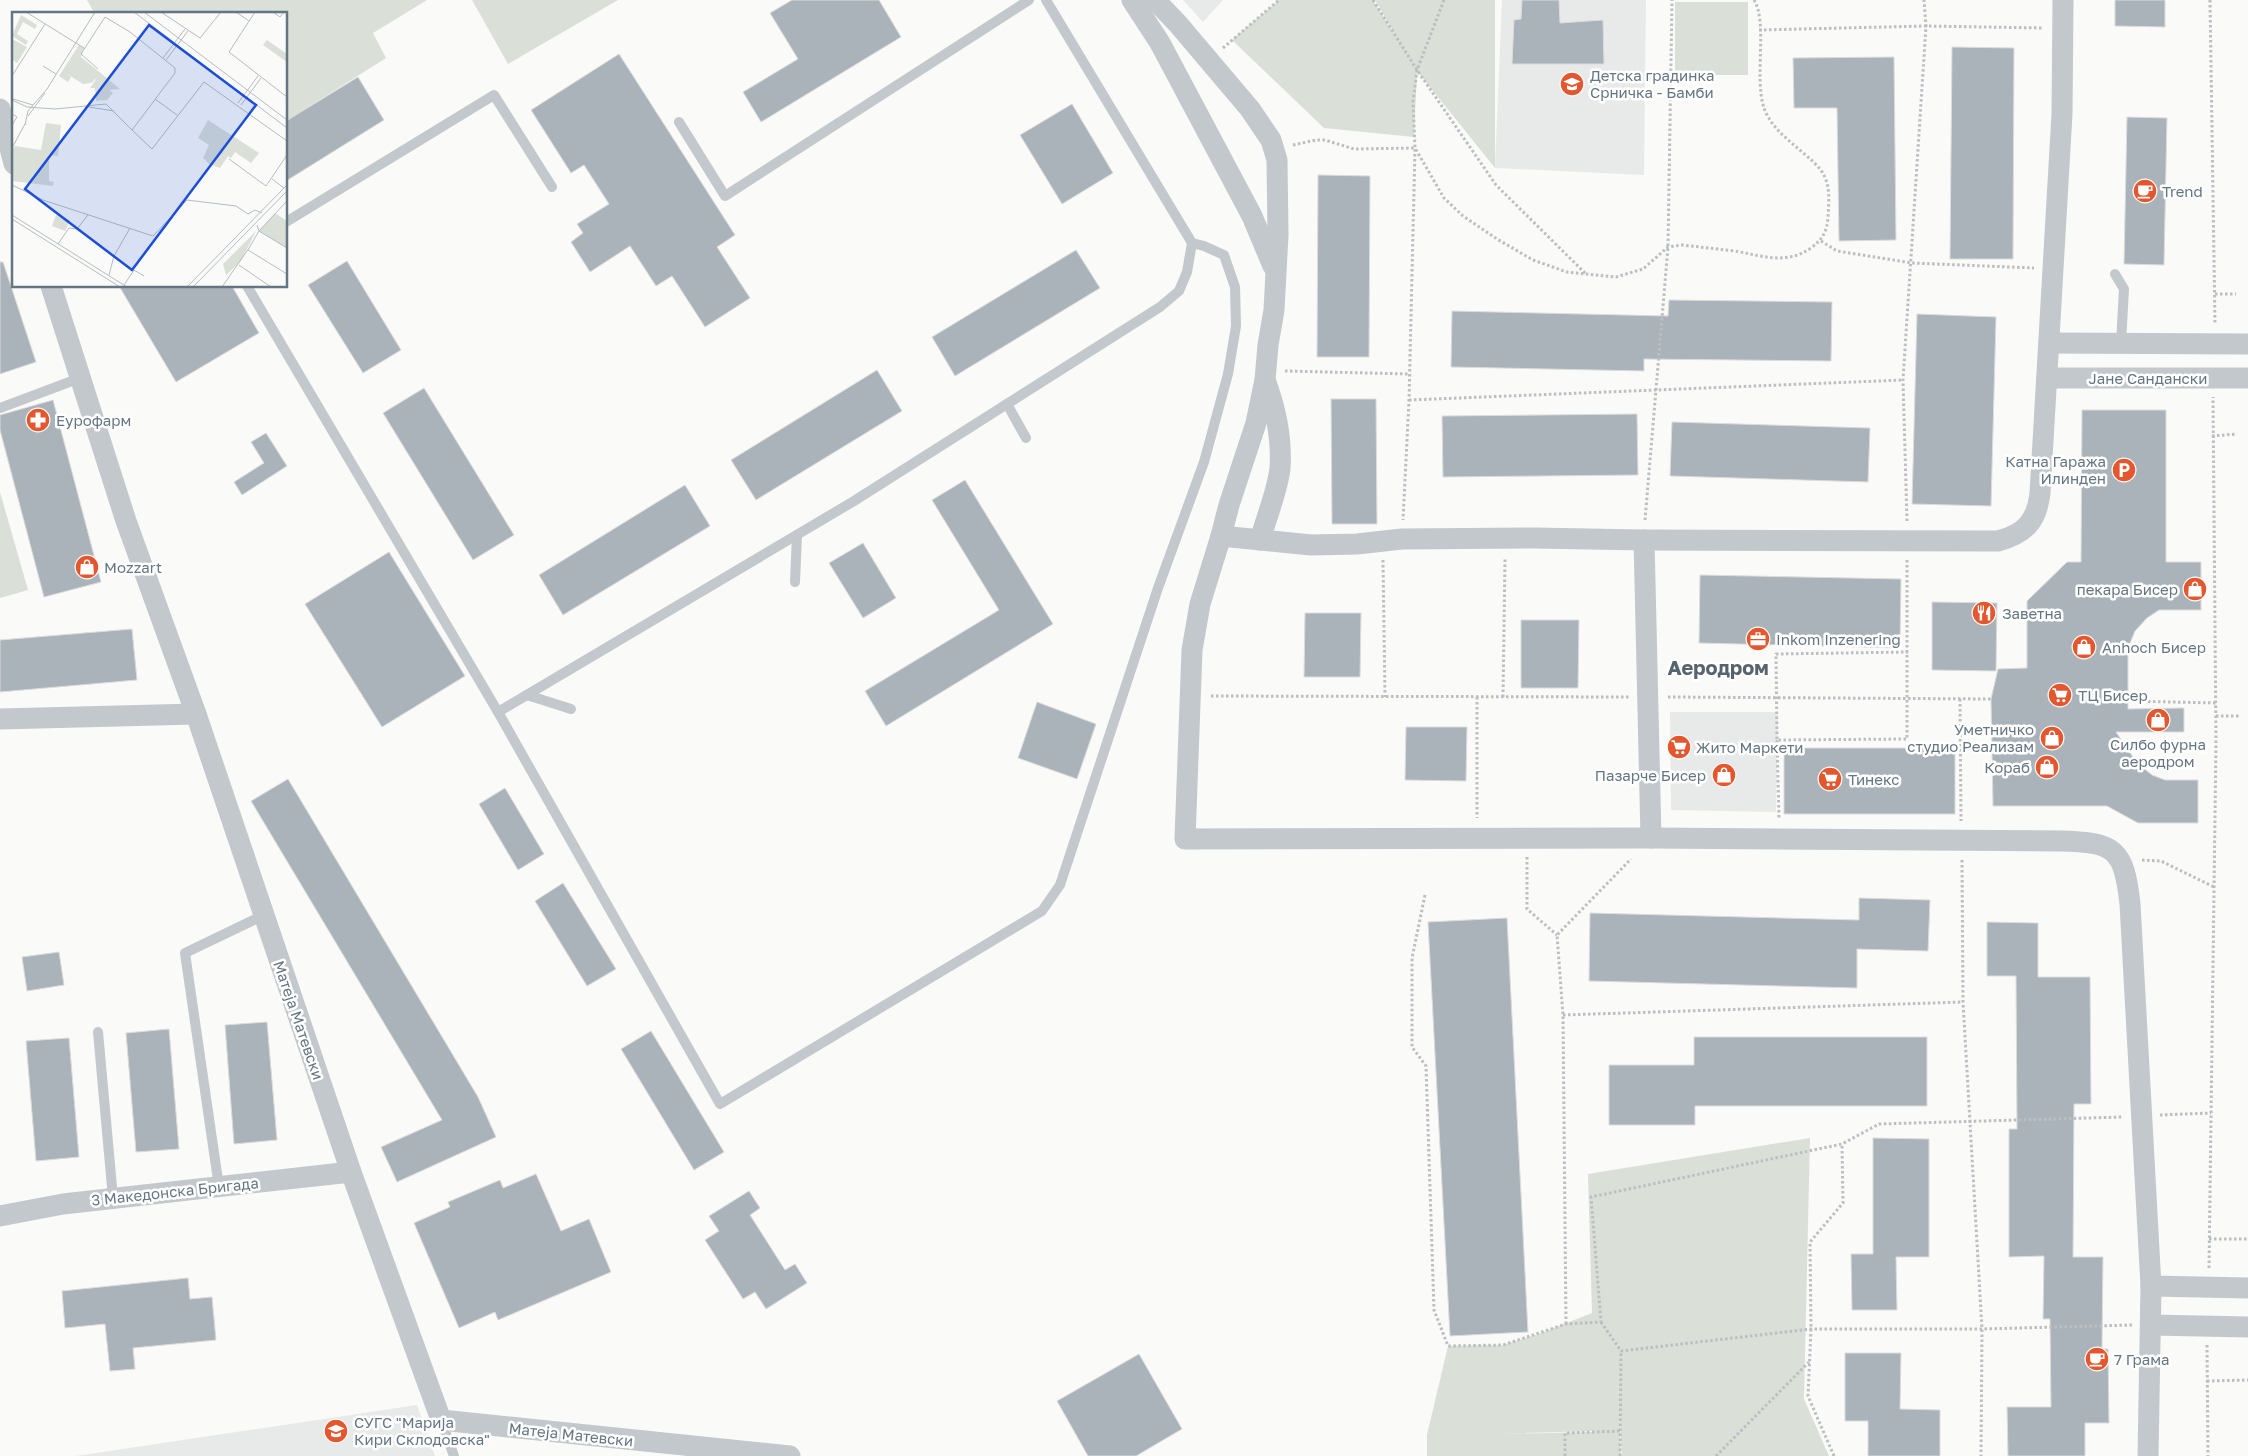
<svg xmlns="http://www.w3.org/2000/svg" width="2248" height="1456" viewBox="0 0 2248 1456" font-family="'Golos Text',sans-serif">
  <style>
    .built { fill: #e8e9e9 }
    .green { fill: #dadfd7; fill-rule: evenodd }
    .building { fill: #aab3b9; stroke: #dcdcda }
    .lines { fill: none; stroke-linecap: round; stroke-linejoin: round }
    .path { stroke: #bbbfc2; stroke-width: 3; stroke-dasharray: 2.5 2.5; stroke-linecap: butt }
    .service { stroke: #c3c8cc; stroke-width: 10 }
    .minor { stroke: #c3c8cc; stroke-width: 21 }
    .labels { text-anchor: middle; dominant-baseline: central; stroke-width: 5; stroke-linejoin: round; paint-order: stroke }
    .poi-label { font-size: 15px; fill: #657683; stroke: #fff; text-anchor: start }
    .street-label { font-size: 15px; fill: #657683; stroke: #fff }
    .district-label { font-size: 20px; font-weight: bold; fill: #57646e; stroke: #fff }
    .inset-road { fill: none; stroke: #b5bdc2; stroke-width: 1 }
    .view { fill: #1d4ed8; fill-opacity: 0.15; stroke: #1d4ed8; stroke-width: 2.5 }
    .inset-edge { fill: none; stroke: #657683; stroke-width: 2.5 }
  </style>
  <rect width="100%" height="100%" fill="#fafaf8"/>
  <g class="built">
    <path d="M 1183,0 L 1223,0 L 1203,22 Z"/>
    <path d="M 1502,0 L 1646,0 L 1644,175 L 1495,168 Z"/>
    <path d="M 1670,712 L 1778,712 L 1776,812 L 1671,810 Z"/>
    <path d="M 417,1405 L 435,1456 L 76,1456 Z"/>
  </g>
  <g class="green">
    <path d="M 87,0 L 427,0 L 373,33 L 386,58 L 286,121 L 286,14 L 95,14 Z"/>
    <path d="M 472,0 L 618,0 L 508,64 Z"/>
    <path d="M 1279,0 L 1373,0 L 1400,43 L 1375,0 L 1495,0 L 1495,168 L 1417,71 L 1414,137 L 1324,128 L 1232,40 Z"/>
    <rect x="1675" y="2" width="73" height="73"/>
    <path d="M 0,492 L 28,590 L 0,598 Z"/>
    <path d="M 1810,1138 L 1804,1399 L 1829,1456 L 1622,1456 L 1619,1407 L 1621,1456 L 1427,1456 L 1427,1435 L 1448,1346 L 1503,1345 L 1539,1334 L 1592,1313 L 1588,1174 ZM 1593,1432 L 1495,1434 L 1592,1431 Z"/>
  </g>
  <g class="building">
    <path d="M 792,0 L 879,0 L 901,37 L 761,122 L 743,92 L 798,59 L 770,13 Z"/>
    <path d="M 1522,0 L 1559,0 L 1560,23 L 1603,20 L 1604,64 L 1512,64 L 1514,20 L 1521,19 Z"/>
    <path d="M 2115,0 L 2165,0 L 2165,27 L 2115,26 Z"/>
    <path d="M 1952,47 L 2014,48 L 2013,259 L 1950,259 Z"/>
    <path d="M 619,54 L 735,235 L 717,247 L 750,298 L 705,327 L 672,276 L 656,286 L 630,246 L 590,272 L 571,242 L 583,233 L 577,224 L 609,204 L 584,165 L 571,173 L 531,110 Z"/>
    <path d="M 1894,57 L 1896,240 L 1839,241 L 1837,108 L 1794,108 L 1793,58 Z"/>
    <path d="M 358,77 L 384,120 L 286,181 L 286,121 Z"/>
    <path d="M 1072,104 L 1113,173 L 1062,204 L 1020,135 Z"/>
    <path d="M 2127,117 L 2167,118 L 2164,265 L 2124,264 Z"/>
    <path d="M 1318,175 L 1370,176 L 1369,357 L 1317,357 Z"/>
    <path d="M 1076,250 L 1100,288 L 955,376 L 932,337 Z"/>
    <path d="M 347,261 L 401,350 L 363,373 L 308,285 Z"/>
    <path d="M 0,262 L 3,262 L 36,362 L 0,374 Z"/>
    <path d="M 119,286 L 232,286 L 259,333 L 176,382 Z"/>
    <path d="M 1669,300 L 1832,302 L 1831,361 L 1644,359 L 1644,371 L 1451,367 L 1452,311 L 1668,316 Z"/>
    <path d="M 1917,314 L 1996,317 L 1991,506 L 1912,504 Z"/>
    <path d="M 877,370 L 902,411 L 756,500 L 731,460 Z"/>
    <path d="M 424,388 L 514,535 L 473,560 L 383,413 Z"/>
    <path d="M 1331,399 L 1376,399 L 1377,524 L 1332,524 Z"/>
    <path d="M 53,400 L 101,582 L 44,597 L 0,430 L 0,415 Z"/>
    <path d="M 2082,410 L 2166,410 L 2166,562 L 2201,562 L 2201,610 L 2159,610 L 2147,618 L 2135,631 L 2128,648 L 2128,709 L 2184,708 L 2184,732 L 2116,732 L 2137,763 L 2152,775 L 2165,780 L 2198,780 L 2198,823 L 2138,823 L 2107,806 L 1993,806 L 1991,699 L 1998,669 L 2027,668 L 2027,601 L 2067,562 L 2081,562 Z"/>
    <path d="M 1637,414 L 1638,475 L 1443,477 L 1442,416 Z"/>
    <path d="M 1672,422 L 1870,428 L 1868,482 L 1670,476 Z"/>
    <path d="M 266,433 L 287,466 L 242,495 L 234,482 L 264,463 L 251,442 Z"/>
    <path d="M 965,480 L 1053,624 L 886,726 L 865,691 L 999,610 L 932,500 Z"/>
    <path d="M 685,485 L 710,526 L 563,615 L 539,575 Z"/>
    <path d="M 863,543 L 896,598 L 863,618 L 829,563 Z"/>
    <path d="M 389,552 L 465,676 L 382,727 L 305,604 Z"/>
    <path d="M 1700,575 L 1901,579 L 1900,648 L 1699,643 Z"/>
    <path d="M 1932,602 L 1997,603 L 1996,671 L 1932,670 Z"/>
    <path d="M 1305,613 L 1361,613 L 1360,677 L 1304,677 Z"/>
    <path d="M 1521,620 L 1579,620 L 1578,688 L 1521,688 Z"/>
    <path d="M 132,629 L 137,680 L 0,692 L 0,640 Z"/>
    <path d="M 1037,702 L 1096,724 L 1077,779 L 1018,758 Z"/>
    <path d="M 1406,727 L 1467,727 L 1466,781 L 1405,780 Z"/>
    <rect x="1784" y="748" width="171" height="66"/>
    <path d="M 288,779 L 478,1097 L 496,1137 L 397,1182 L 381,1147 L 442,1120 L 251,801 Z"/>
    <path d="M 505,788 L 544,854 L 518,870 L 479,804 Z"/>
    <path d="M 563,883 L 616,969 L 587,986 L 535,901 Z"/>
    <path d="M 1859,898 L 1930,900 L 1928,951 L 1857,949 L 1857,988 L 1589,981 L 1590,913 L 1859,920 Z"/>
    <path d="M 1507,918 L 1528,1332 L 1450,1336 L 1428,922 Z"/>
    <path d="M 1987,922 L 2038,923 L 2038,977 L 2090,977 L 2091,1104 L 2074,1104 L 2073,1257 L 2103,1257 L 2102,1349 L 2108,1349 L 2109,1423 L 2085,1423 L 2085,1456 L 2008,1456 L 2007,1407 L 2051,1407 L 2050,1319 L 2043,1319 L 2044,1256 L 2009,1257 L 2009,1129 L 2017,1129 L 2016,976 L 1987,976 Z"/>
    <path d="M 59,952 L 64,985 L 27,991 L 22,957 Z"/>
    <path d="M 267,1022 L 277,1140 L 234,1144 L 225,1025 Z"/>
    <path d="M 169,1029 L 179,1149 L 136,1152 L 126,1033 Z"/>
    <path d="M 651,1031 L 724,1152 L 694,1170 L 621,1049 Z"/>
    <path d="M 1694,1037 L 1927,1037 L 1927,1106 L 1695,1106 L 1695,1125 L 1609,1125 L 1609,1065 L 1694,1065 Z"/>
    <path d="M 69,1038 L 79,1157 L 36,1161 L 26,1041 Z"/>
    <path d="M 1873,1138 L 1929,1139 L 1929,1257 L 1896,1257 L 1897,1310 L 1852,1310 L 1851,1254 L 1873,1254 Z"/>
    <path d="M 536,1174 L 561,1231 L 589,1219 L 611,1272 L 498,1320 L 495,1312 L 459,1328 L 414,1223 L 450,1207 L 448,1202 L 500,1180 L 503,1188 Z"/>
    <path d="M 749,1191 L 760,1208 L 750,1215 L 785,1270 L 795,1264 L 807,1283 L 766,1309 L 755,1292 L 743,1299 L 705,1240 L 719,1231 L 709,1216 Z"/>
    <path d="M 188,1278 L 190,1299 L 212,1297 L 216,1340 L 133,1348 L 135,1369 L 110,1371 L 105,1324 L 65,1328 L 62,1291 Z"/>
    <path d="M 1845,1353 L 1901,1353 L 1900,1409 L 1940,1410 L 1940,1456 L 1868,1456 L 1868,1421 L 1845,1421 Z"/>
    <path d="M 1139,1354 L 1182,1429 L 1136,1456 L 1088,1456 L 1057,1401 Z"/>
  </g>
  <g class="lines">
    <g class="path">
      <path d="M 1373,0 L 1417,70 L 1496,185 L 1586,274"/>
      <path d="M 1444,0 L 1417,70 L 1413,102 L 1415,148 L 1444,198 L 1463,216 L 1497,239 L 1533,260 L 1567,272 L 1616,277 L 1643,269 L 1668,247 L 1682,245 C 1700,247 1717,249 1735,251 C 1762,256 1787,265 1811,248 C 1823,239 1827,231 1828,217 C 1829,200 1831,183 1820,169 C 1803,149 1773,134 1764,108 C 1754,79 1768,22 1754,0"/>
      <path d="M 2210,0 L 2215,324"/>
      <path d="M 1759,30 L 1926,26 L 2044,28"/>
      <path d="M 1223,48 L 1279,0"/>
      <path d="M 1293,145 L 1316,140 L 1325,140 L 1354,149 L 1415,148 L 1409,400 L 1403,520"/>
      <path d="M 1821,241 L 1837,251 L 1912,263 L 2034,268"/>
      <path d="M 2215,294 L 2236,294"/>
      <path d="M 1285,371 L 1409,374"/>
      <path d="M 1409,400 L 1903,380"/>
      <path d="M 2212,436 L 2237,434"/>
      <path d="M 1645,520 L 1668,247 L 1672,0"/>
      <path d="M 1907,521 L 1903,380 L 1926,26 L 1924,0"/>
      <path d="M 1383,560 L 1385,697"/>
      <path d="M 1907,560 L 1907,739 L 1777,740 L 1776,654 L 1908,652"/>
      <path d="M 1211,696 L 1629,697"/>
      <path d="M 1477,697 L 1477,818"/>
      <path d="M 1503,697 L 1505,559"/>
      <path d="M 1668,697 L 1991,699"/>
      <path d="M 1960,699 L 1961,821"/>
      <path d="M 2128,701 L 2216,703"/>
      <path d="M 2216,716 L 2241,716"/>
      <path d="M 1777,740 L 1779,819"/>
      <path d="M 1527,857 L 1527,909 L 1557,935"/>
      <path d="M 1962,860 L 1963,1002 L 1982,1329 L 1981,1456"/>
      <path d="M 2142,860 L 2161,861 L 2214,887"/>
      <path d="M 1425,895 L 1412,958 L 1412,1047 L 1426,1066 L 1434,1310 L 1448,1346 L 1503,1345 L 1566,1324 L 1601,1322 L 1591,1197 L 1842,1144 L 1879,1124 L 2122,1117"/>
      <path d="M 1563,1015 L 1963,1002"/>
      <path d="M 2160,1115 L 2211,1113"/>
      <path d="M 2209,1239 L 2248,1239"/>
      <path d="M 2209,1268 L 2216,742 L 2213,397"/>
      <path d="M 1601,1322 L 1621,1351 L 1811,1329 L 1982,1329 L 2132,1325"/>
      <path d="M 1566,1324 L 1563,1015 L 1557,935 L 1631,859"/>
      <path d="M 2207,1345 L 2208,1456"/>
      <path d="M 2207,1381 L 2248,1380"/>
      <path d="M 1565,1456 L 1565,1433 L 1620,1431"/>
      <path d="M 1620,1456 L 1621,1351"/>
      <path d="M 1716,1456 L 1809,1362"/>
      <path d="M 1834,1456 L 1808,1396 L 1811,1329 L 1810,1242 L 1843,1203 L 1842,1144"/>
    </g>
    <g class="service">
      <path d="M 679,122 L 725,196 L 1029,0"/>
      <path d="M 286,222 L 494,95 L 552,187"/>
      <path d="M 2115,274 L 2124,289 L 2121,343"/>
      <path d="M 247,286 L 498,712 L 720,1104 L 1042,911 L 1060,885 L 1158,588 L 1204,462 L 1228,374 L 1236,326 L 1235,287 L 1224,255 L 1204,246 L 1192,243"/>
      <path d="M 1007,404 L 1026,438"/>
      <path d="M 0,408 L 80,378"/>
      <path d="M 795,582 L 797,535"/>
      <path d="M 527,695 L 571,709"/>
      <path d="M 498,712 L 854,501 L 1160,307 L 1179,291 L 1187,272 L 1192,243 L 1046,0"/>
      <path d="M 98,1032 L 113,1198"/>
      <path d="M 219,1187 L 185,953 L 264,915"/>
      <path d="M 441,1420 L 454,1456"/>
    </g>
    <g class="minor">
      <path d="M 1132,0 L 1160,43 L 1252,216 L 1273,266"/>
      <path d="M 1155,0 L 1178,24 L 1250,109 L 1271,140 L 1277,160 L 1278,235 L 1274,310 L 1268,345 L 1265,380 L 1256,423 L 1229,505 L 1221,536"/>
      <path d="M 2063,0 L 2062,114 L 2040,493 C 2037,521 2025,534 1998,541 L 1644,540 L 1535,538 L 1402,539 L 1357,544 L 1311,545 L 1221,536 L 1200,604 L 1192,650 L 1185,839 L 1651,838 L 2060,841 C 2115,842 2124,849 2130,904 L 2151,1286 L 2148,1456"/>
      <path d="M 0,109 L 14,164"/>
      <path d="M 51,286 L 126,521 L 196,714 L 351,1172 L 441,1420 L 790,1456"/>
      <path d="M 2049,343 L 2248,344"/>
      <path d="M 2047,378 L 2248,378"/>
      <path d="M 1260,540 C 1266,519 1278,489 1280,468 C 1282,437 1276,409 1265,380"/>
      <path d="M 1644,540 L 1651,838"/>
      <path d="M 0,719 L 196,714"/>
      <path d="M 0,1216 L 63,1204 L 351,1172"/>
      <path d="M 2151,1286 L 2248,1288"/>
      <path d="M 2151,1325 L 2248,1327"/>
    </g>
  </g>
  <defs>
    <g id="school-disc" transform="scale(1.25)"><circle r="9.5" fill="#e4572e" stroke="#fff"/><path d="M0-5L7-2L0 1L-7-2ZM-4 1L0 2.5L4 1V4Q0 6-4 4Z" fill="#fff"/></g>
    <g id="cafe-disc" transform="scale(1.25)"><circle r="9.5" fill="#e4572e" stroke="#fff"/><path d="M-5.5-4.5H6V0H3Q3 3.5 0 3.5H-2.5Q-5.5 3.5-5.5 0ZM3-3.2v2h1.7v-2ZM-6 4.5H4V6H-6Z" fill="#fff"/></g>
    <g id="pharmacy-disc" transform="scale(1.25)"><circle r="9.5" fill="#e4572e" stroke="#fff"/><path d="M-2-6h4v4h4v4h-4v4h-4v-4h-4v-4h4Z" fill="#fff"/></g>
    <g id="parking-disc" transform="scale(1.25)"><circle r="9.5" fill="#e4572e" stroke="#fff"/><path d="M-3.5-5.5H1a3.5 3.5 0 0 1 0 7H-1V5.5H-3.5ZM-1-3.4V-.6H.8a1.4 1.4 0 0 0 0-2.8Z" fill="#fff"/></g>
    <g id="shop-disc" transform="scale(1.25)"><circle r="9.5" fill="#e4572e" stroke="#fff"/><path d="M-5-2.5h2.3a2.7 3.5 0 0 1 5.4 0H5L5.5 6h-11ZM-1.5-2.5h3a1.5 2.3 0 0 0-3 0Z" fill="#fff"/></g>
    <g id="restaurant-disc" transform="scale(1.25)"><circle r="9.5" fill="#e4572e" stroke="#fff"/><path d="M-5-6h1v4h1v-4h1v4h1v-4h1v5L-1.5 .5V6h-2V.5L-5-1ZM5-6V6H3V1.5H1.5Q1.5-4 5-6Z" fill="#fff"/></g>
    <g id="office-disc" transform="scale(1.25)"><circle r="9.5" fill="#e4572e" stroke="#fff"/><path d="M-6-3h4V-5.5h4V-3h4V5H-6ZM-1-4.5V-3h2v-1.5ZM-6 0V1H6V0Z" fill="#fff"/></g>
    <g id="supermarket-disc" transform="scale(1.25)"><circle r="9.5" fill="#e4572e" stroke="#fff"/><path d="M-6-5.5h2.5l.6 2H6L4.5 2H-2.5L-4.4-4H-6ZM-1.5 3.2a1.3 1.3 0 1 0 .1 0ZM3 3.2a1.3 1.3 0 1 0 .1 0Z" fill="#fff"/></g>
  </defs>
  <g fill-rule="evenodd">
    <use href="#school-disc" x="1572" y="84"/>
    <use href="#cafe-disc" x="2145" y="191"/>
    <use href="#pharmacy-disc" x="38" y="420"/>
    <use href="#parking-disc" x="2124" y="470"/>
    <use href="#shop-disc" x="87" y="567"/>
    <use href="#shop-disc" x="2195" y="589"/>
    <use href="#restaurant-disc" x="1984" y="613"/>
    <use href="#office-disc" x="1758" y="639"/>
    <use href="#shop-disc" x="2084" y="647"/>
    <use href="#supermarket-disc" x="2060" y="695"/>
    <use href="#shop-disc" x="2158" y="720"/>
    <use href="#shop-disc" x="2052" y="738"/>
    <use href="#supermarket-disc" x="1679" y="747"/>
    <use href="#shop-disc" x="2047" y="767"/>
    <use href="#shop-disc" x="1724" y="775"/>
    <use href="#supermarket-disc" x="1830" y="779"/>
    <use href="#cafe-disc" x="2097" y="1359"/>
    <use href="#school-disc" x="336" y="1431"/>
  </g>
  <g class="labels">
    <g class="poi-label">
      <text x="1590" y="75">Детска градинка<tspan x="1590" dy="17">Срничка - Бамби</tspan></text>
      <text x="2162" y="191">Trend</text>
      <text x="56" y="420">Еурофарм</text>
      <text x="2106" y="461" text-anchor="end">Катна Гаража<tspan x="2106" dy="17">Илинден</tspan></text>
      <text x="104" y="567">Mozzart</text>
      <text x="2178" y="589" text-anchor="end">пекара Бисер</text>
      <text x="2002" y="613">Заветна</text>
      <text x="1776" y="639">Inkom Inzenering</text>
      <text x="2102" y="647">Anhoch Бисер</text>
      <text x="2078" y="695">ТЦ Бисер</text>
      <text x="2034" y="729" text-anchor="end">Уметничко<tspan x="2034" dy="17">студио Реализам</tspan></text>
      <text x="2158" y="744" text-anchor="middle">Силбо фурна<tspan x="2158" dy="17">аеродром</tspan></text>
      <text x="1696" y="747">Жито Маркети</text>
      <text x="2030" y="767" text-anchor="end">Кораб</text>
      <text x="1706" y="775" text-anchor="end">Пазарче Бисер</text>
      <text x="1848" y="779">Тинекс</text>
      <text x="2114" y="1359">7 Грама</text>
      <text x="354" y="1422">СУГС "Марија<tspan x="354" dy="17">Кири Склодовска"</tspan></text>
    </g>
    <g class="street-label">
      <text x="2148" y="378">Јане Сандански</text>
      <text transform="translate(299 1020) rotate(71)">Матеја Матевски</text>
      <text transform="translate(175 1191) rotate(-6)">3 Македонска Бригада</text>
      <text transform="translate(571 1434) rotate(6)">Матеја Матевски</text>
    </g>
    <g class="district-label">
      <text x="1718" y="667">Аеродром</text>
    </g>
  </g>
  <g transform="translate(12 12)">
    <rect width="275" height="275" fill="#fafaf8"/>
    <path d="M 9,3 L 25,13 L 23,17 L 11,10 L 5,22 L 16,29 L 14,33 L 0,24 ZM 0,27 L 15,35 L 5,51 L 0,47 ZM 255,28 L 275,42 L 275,50 L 251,33 ZM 67,33 L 72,36 L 69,45 L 108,77 L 97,78 L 101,81 L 95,88 L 84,89 L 83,76 L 78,76 L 85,66 L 79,71 L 71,72 L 52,60 L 59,65 L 56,70 L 47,64 ZM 196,108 L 247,141 L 239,151 L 223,140 L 219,146 L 216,144 L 208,156 L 197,152 L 191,146 L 197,133 L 186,126 ZM 34,111 L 49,113 L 46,144 L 37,143 L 37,169 L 42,170 L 41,174 L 0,169 L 0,138 L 3,134 L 29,138 ZM 263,201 L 275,209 L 275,236 L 247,219 ZM 44,203 L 58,208 L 53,219 L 40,214 ZM 244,219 L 229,249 L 214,263 L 211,252 Z" fill="#dadfd7"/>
    <path class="inset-road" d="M 14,0 L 72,36M 122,0 L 275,116M 132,0 L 275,108M 149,0 L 188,26 L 209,0M 224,0 L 237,9M 243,0 L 217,40 L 275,85M 261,0 L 268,5 L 272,0M 151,46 L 173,17M 154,48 L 176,19M 31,54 L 44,62M 86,57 L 69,42 L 93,5 L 118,20 L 163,56 L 163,61 L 120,118 L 140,137 L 192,70 L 275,129M 0,64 L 33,12M 1,87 L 21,93M 143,87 L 165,103M 0,88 L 15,95 L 43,97 L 94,92 L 120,118M 226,91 L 246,64M 229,93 L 249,66M 77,95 L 102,99M 0,102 L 5,105 L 0,113M 16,104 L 33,81M 13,113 L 16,99 L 35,77 L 83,0M 0,136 L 13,112M 217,147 L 254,174 L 275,143M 260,167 L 272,176M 0,173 L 31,188 L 141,224 L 175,188 L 224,194 L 236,202 L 243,198 L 250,201M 275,189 L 247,219 L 275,236M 0,203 L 115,275M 0,207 L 108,275M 46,232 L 57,216 L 65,217 L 76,203M 236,238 L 275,262M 227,253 L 259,275M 97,263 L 102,244 L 118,216M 112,273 L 122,258 L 132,264M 175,275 L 275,173M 181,275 L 275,179M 210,275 L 237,236 L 247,219 L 245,213"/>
    <path class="view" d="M 137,13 L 244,93 L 120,258 L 13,177 Z"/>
    <rect width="275" height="275" class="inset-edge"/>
  </g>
</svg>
